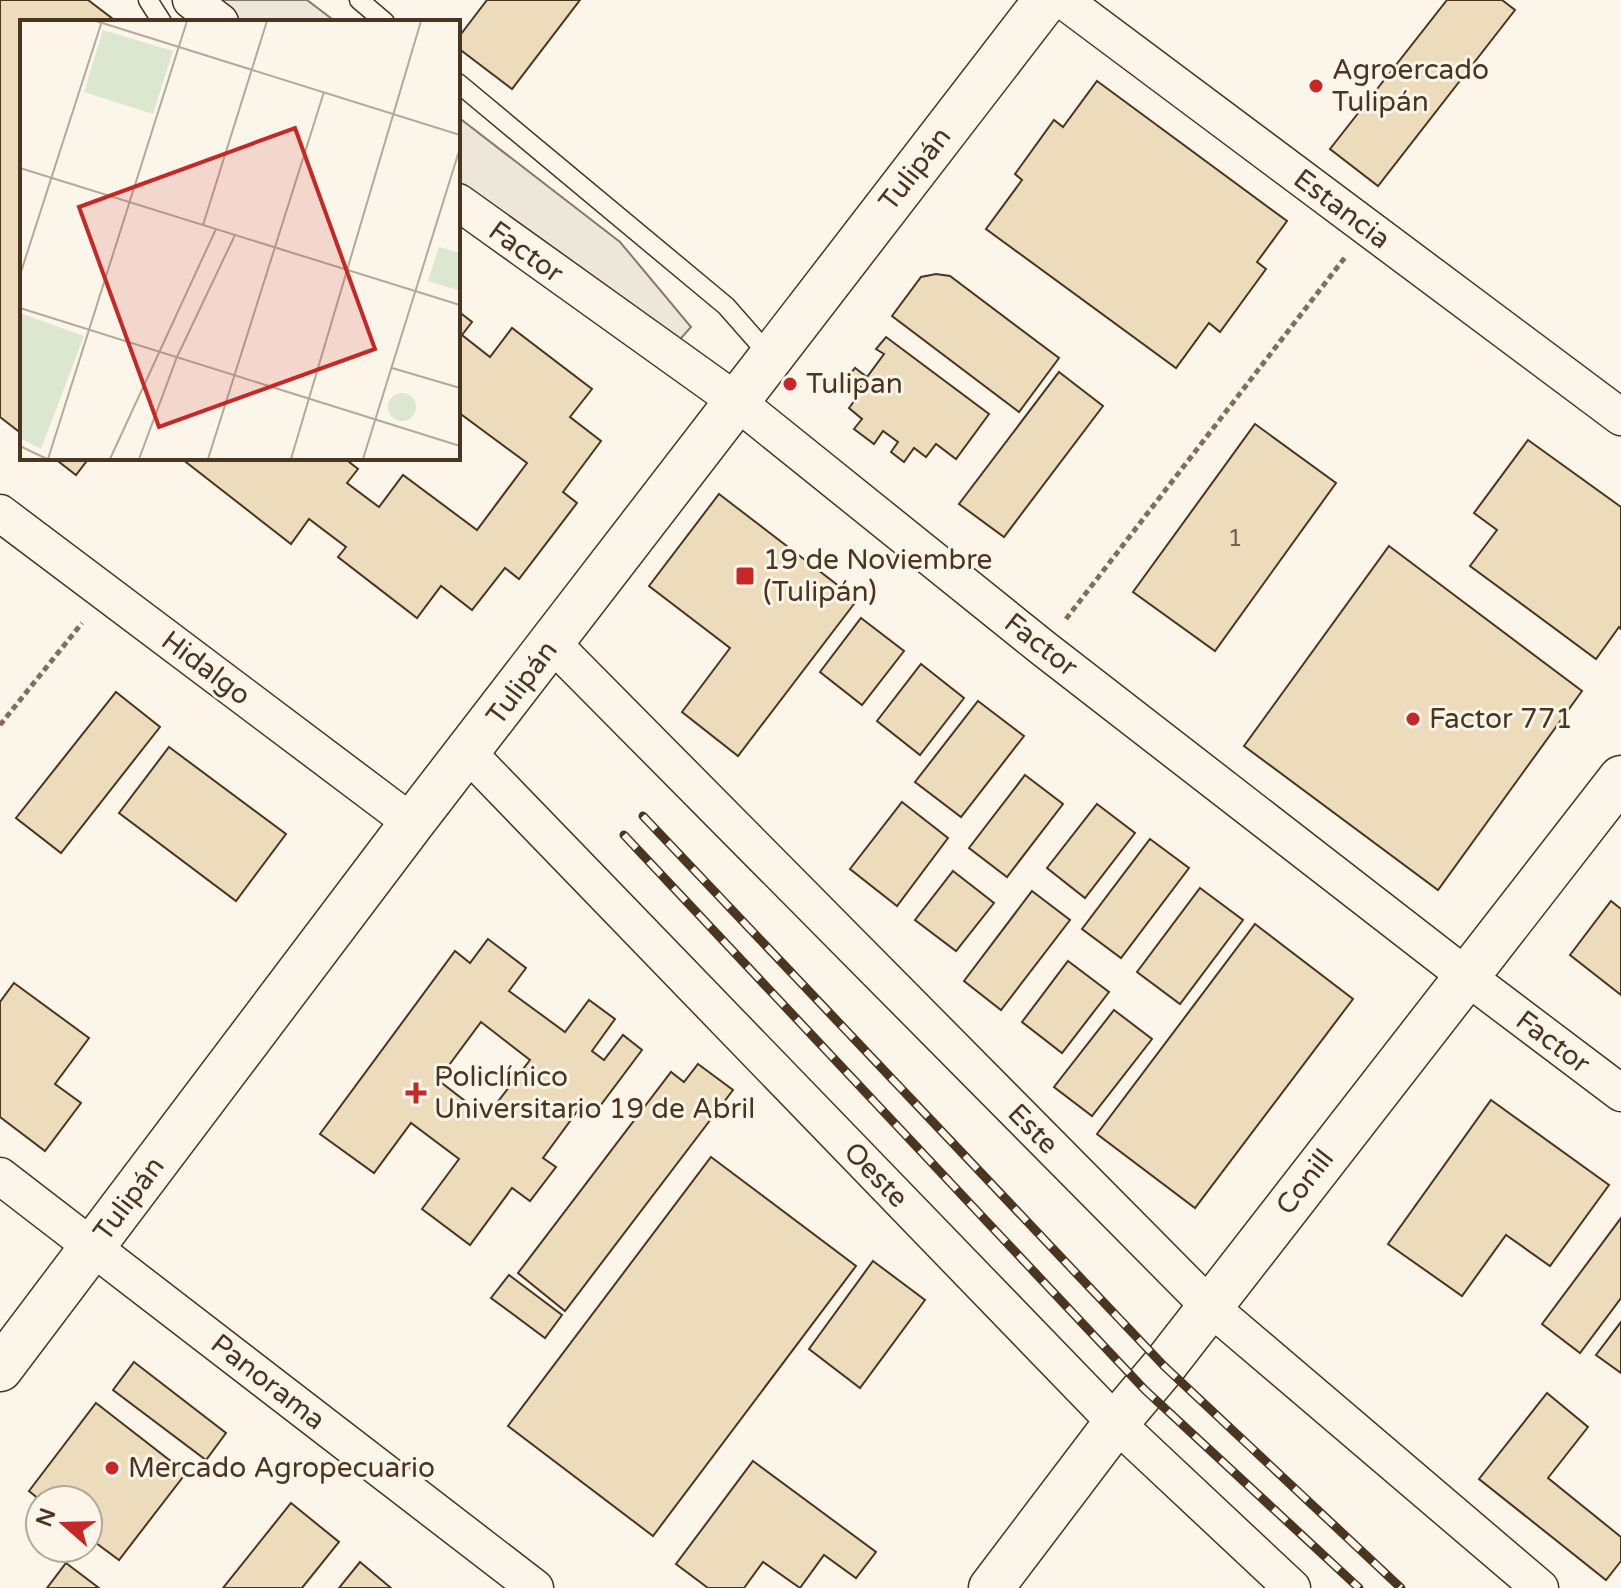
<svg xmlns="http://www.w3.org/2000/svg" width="1621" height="1588" viewBox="0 0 1621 1588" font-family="'Varela Round',sans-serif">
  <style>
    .parking { fill: #ede7d9; stroke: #887966; stroke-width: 2 }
    .building { fill: #ecdcbc; stroke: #4a3520; stroke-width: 2; fill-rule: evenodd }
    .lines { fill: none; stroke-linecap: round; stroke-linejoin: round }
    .service-casing { stroke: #4a3520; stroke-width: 21 }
    .minor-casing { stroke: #4a3520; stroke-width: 39 }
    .tertiary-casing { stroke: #4a3520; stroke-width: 47 }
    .path { stroke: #7f6f5c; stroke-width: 5; stroke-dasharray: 6 4; stroke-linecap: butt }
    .service { stroke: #fbf6e9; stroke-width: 18 }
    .minor { stroke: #fbf6e9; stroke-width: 36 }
    .tertiary { stroke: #fbf6e9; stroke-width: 44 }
    .rail-casing { stroke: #4a3520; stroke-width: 9 }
    .rail { stroke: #fbf6e9; stroke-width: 6; stroke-dasharray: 18; stroke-linecap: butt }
    .poi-dot { fill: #c62828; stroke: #fbf6e9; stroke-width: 3 }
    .labels { text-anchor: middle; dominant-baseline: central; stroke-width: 6; stroke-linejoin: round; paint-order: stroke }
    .number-label { font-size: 24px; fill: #725f47 }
    .poi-label { font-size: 28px; fill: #4a3520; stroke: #fbf6e9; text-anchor: start }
    .street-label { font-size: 28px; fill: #4a3520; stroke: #fbf6e9 }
    .inset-road { fill: none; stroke: #b4a999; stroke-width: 2 }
    .view { fill: #c62828; fill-opacity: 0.15; stroke: #c62828; stroke-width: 4 }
    .inset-edge { fill: none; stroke: #4a3520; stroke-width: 4 }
  </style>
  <rect width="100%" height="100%" fill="#fbf6e9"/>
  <g class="parking">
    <path d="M 215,0 L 307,0 L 336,22 L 243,22 Z"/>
    <path d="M 458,117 L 620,242 L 691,327 L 668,353 L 458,190 Z"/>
  </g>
  <g class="building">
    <path d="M 0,0 L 88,0 L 117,22 L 22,22 L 22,434 L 0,417 Z"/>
    <path d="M 487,0 L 580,0 L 512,89 L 458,48 L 458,38 Z"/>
    <path d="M 1447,0 L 1502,0 L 1515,10 L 1378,186 L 1330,149 Z"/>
    <path d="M 1097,81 L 1287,221 L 1257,262 L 1266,269 L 1220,332 L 1209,323 L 1176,368 L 986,229 L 1022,180 L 1015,174 L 1054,120 L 1063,127 Z"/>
    <path d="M 936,274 L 950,276 L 1059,358 L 1019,412 L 892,316 L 921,277 Z"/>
    <path d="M 458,311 L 472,322 L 462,335 L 490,357 L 512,328 L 592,389 L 570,417 L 601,441 L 563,492 L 577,503 L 519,579 L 505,568 L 472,610 L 441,586 L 417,618 L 338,557 L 346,547 L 309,519 L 291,544 L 182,459 L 344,458 L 358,469 L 347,483 L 379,507 L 403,475 L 477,530 L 527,463 L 458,412 Z"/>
    <path d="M 886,337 L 989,414 L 956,459 L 936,444 L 926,457 L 914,448 L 904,462 L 891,452 L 898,442 L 883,431 L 874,444 L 854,429 L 862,419 L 849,408 L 863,389 L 848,377 L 855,368 L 867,377 L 884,354 L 876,349 Z"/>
    <path d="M 1059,372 L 1103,406 L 1004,537 L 959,504 Z"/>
    <path d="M 1255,424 L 1336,483 L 1215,651 L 1133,592 Z"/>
    <path d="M 1528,440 L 1621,507 L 1621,629 L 1619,627 L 1596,659 L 1470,566 L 1497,530 L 1474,513 Z"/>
    <path d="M 54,458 L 89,458 L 76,475 Z"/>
    <path d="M 719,494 L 857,600 L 738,756 L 682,712 L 730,648 L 649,586 Z"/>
    <path d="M 1389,546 L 1582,691 L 1438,890 L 1244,746 Z"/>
    <path d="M 861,618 L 904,651 L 862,705 L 820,672 Z"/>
    <path d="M 921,664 L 964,698 L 920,755 L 877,721 Z"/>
    <path d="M 116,692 L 160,727 L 61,853 L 16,818 Z"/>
    <path d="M 978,701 L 1024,736 L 961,817 L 915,782 Z"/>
    <path d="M 169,747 L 286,834 L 236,901 L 119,813 Z"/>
    <path d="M 1025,775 L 1063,804 L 1007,877 L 969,848 Z"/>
    <path d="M 902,802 L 948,838 L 897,906 L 850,869 Z"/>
    <path d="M 1097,804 L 1135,833 L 1085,898 L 1047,868 Z"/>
    <path d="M 1150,839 L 1189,868 L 1121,958 L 1082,929 Z"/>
    <path d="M 953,871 L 994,903 L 956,951 L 915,920 Z"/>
    <path d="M 1200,888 L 1243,920 L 1180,1004 L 1137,972 Z"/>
    <path d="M 1032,891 L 1070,920 L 1001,1010 L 964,981 Z"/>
    <path d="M 1611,901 L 1621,909 L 1621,995 L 1570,955 Z"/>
    <path d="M 1255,924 L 1353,999 L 1195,1208 L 1097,1134 Z"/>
    <path d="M 488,939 L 526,968 L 509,991 L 565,1032 L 589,1000 L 615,1019 L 592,1051 L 604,1060 L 623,1035 L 642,1050 L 591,1118 L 579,1109 L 543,1158 L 556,1167 L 530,1201 L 512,1188 L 470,1245 L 422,1209 L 459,1159 L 411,1123 L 374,1173 L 320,1134 L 455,951 L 470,963 ZM 481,1022 L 530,1060 L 486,1117 L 438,1080 Z"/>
    <path d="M 1068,961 L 1109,992 L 1062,1053 L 1022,1022 Z"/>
    <path d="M 14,983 L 89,1038 L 55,1084 L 81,1103 L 45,1151 L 0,1117 L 0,1002 Z"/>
    <path d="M 1114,1010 L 1152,1039 L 1092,1116 L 1054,1087 Z"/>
    <path d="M 698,1064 L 733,1090 L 565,1311 L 518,1273 L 671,1072 L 684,1082 Z"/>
    <path d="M 1491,1100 L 1609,1185 L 1550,1266 L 1506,1235 L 1462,1296 L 1388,1244 Z"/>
    <path d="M 711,1157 L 856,1266 L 653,1536 L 508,1426 Z"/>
    <path d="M 1621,1218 L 1621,1298 L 1580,1353 L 1542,1324 Z"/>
    <path d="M 873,1261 L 925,1300 L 860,1388 L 809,1349 Z"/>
    <path d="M 509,1275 L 562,1315 L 545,1338 L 491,1298 Z"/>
    <path d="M 1621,1322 L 1621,1373 L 1596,1355 Z"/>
    <path d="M 134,1362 L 226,1433 L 206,1460 L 113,1390 Z"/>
    <path d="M 1547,1393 L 1588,1427 L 1548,1478 L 1621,1537 L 1621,1561 L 1606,1580 L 1479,1479 Z"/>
    <path d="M 96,1403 L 186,1473 L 119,1560 L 88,1537 L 88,1500 L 40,1500 L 29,1491 Z"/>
    <path d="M 753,1461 L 876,1552 L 856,1578 L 824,1555 L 800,1588 L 763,1562 L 744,1588 L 708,1588 L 676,1564 Z"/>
    <path d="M 291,1503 L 339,1542 L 302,1588 L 223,1588 Z"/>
    <path d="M 360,1562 L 391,1588 L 339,1588 Z"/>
    <path d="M 66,1563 L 99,1588 L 47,1588 Z"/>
  </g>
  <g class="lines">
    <g class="service-casing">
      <g id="service">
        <path d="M 148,0 L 162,22"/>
        <path d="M 359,0 L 385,22"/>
        <path d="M 458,83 L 726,306 L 770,356"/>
      </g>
    </g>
    <g class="minor-casing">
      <g id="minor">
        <path d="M 191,0 L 220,22"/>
        <path d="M 1063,0 L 1621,417"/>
        <path d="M 458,202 L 736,401 L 1043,648 L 1466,976 L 1621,1093"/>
        <path d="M 0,513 L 412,823"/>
        <path d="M 552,643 L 1209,1306 L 1540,1588"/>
        <path d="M 468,753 L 1116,1423 L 1292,1588"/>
        <path d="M 0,1176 L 535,1588"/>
      </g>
    </g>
    <g class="tertiary-casing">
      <g id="tertiary">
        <path d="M 0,1369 L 412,823 L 1046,0"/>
        <path d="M 991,1588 L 1116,1423 L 1164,1366 L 1621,778"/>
      </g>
    </g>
    <g class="path">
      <path d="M 1066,619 L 1346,256"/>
      <path d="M 0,725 L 82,623"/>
    </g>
    <use href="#service" class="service"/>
    <use href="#minor" class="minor"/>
    <use href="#tertiary" class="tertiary"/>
    <g class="rail-casing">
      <g id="rail">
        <path d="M 643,816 L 1164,1366 L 1401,1588"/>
        <path d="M 624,835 L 1145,1390 L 1359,1588"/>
      </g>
    </g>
    <use href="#rail" class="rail"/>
  </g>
  <g class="poi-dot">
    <circle cx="1316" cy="86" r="8"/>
    <circle cx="790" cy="384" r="8"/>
    <rect x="735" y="566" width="20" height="20" rx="4"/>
    <circle cx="1413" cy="719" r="8"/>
    <path d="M412 1081h8v8h8v8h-8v8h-8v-8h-8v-8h8z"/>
    <circle cx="112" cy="1468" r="8"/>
  </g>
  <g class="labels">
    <g class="number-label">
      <text x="1235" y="538">1</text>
    </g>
    <g class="poi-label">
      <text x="1332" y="70">Agroercado<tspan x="1332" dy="32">Tulipán</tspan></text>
      <text x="806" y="384">Tulipan</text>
      <text x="763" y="560">19 de Noviembre<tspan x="763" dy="32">(Tulipán)</tspan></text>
      <text x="1429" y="719">Factor 771</text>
      <text x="434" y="1077">Policlínico<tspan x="434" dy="32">Universitario 19 de Abril</tspan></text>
      <text x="128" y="1468">Mercado Agropecuario</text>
    </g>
    <g class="street-label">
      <text transform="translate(915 169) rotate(-52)">Tulipán</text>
      <text transform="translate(1342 209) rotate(37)">Estancia</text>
      <text transform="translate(526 252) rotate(36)">Factor</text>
      <text transform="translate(1041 645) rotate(38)">Factor</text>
      <text transform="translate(206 668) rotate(37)">Hidalgo</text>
      <text transform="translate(522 683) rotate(-53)">Tulipán</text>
      <text transform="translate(1553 1042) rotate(37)">Factor</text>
      <text transform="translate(1033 1129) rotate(45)">Este</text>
      <text transform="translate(876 1175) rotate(46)">Oeste</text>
      <text transform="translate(1305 1182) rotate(-52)">Conill</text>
      <text transform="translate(129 1199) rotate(-53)">Tulipán</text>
      <text transform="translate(268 1382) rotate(38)">Panorama</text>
    </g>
  </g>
  <g transform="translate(20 20)">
    <rect width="440" height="440" fill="#fbf6e9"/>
    <path d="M 83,10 L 153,31 L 133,94 L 64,72 ZM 419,227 L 440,233 L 440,271 L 408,261 ZM 0,293 L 64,316 L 21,429 L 0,418 ZM368 387a14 14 0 1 1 28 0a14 14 0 1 1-28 0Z" fill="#dce7d0"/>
    <path class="inset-road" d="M 76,1 L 440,115M 0,148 L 440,285M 183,205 L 247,1M 0,255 L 82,1M 0,288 L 440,426M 372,348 L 440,368M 0,426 L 27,439M 28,439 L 167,1M 90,439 L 196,209M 119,439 L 157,337 L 215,215M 188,439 L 304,72M 271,439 L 401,1M 343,439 L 440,128"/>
    <path class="view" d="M 275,108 L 355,329 L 139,407 L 59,187 Z"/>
    <rect width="440" height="440" class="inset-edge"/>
  </g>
  <g transform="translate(64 1524) rotate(290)"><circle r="38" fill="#fbf6e9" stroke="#b4a999" stroke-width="2"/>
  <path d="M0-6L14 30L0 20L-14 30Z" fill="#c62828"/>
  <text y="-12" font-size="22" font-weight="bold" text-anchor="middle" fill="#4a3520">N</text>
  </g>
</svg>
